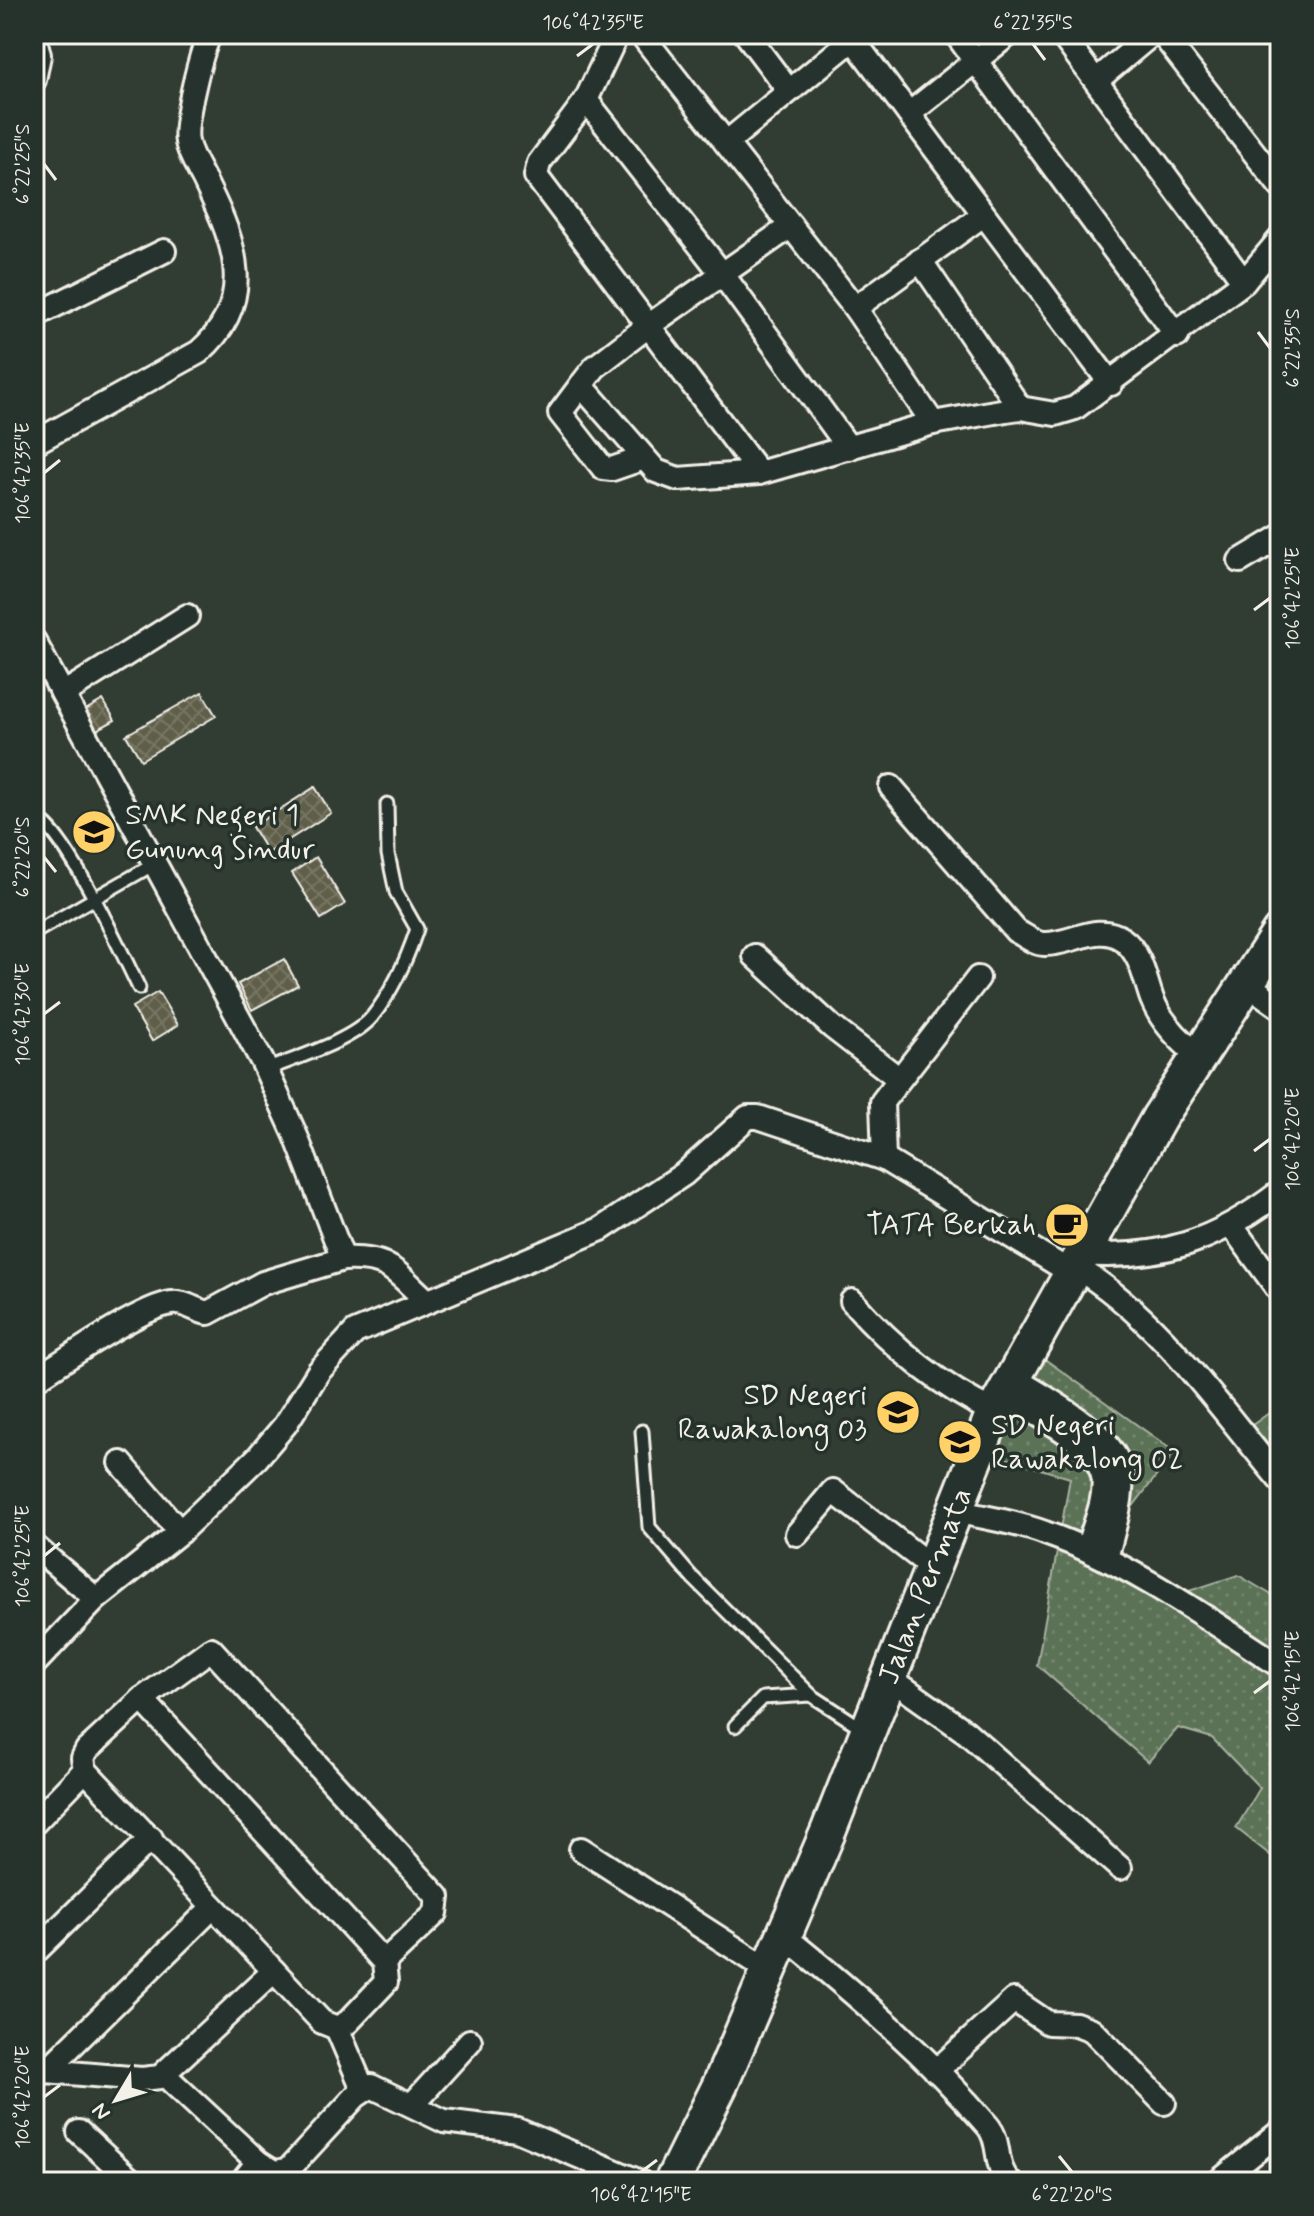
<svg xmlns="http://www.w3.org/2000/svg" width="1314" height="2216" viewBox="0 0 1314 2216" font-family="Mynerve,sans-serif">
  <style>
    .grass { fill: url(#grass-dots); stroke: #a8b2a0; stroke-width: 2 }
    .building { fill: url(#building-cross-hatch); stroke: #f4f1e8; stroke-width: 2 }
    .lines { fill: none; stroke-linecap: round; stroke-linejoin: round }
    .lane-casing { stroke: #f4f1e8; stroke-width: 17 }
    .street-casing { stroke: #f4f1e8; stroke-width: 28 }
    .primary-casing { stroke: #f4f1e8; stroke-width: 40 }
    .lane { stroke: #26332d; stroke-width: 11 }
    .street { stroke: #26332d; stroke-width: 22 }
    .primary { stroke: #26332d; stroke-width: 34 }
    .ticks { fill: none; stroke: #f4f1e8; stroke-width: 3 }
    .labels { text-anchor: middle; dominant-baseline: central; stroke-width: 7; stroke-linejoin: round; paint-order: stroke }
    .poi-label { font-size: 30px; fill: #f4f1e8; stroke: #26332d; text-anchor: start }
    .street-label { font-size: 30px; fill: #f4f1e8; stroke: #26332d }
    .neatline { fill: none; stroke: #f4f1e8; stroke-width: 3 }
    .ticks-label { font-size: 20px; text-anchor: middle; fill: #f4f1e8 }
  </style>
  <defs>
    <pattern id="grass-dots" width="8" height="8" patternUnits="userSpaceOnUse" patternTransform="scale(2)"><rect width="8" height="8" fill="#5b7257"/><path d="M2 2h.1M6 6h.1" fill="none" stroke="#73876f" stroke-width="1.8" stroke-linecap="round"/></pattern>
    <pattern id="building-cross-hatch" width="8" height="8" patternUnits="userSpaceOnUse" patternTransform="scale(2)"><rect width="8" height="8" fill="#5f5e4a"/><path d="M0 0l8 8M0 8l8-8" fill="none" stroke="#777664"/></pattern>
  </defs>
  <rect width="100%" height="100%" fill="#313c33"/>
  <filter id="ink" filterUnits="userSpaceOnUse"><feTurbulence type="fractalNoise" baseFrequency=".0125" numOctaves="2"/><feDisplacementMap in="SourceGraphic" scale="16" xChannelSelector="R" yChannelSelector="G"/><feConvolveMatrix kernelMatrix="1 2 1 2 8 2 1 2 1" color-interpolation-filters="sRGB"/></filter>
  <g filter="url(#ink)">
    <g class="grass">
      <path d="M 1032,1350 L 1175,1452 L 1110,1536 L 1134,1567 L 1186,1592 L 1238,1575 L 1280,1600 L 1280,1863 L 1236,1828 L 1260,1788 L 1212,1738 L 1178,1728 L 1148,1762 L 1037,1665 L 1070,1478 L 982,1451 Z"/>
      <path d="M 1280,1405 L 1280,1479 L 1237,1436 Z"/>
    </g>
    <g class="building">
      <path d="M 202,692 L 216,716 L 141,760 L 126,735 Z"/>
      <path d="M 103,700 L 115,720 L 95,731 L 84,711 Z"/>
      <path d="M 315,787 L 331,813 L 268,853 L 252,827 Z"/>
      <path d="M 316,857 L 345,904 L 321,919 L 292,873 Z"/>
      <path d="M 284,959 L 298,985 L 252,1010 L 238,984 Z"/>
      <path d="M 158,992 L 178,1025 L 152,1041 L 132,1007 Z"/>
    </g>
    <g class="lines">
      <g class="lane-casing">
        <g id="lane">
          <path d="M 34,818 C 61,821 125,959 139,988"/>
          <path d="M 34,933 L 156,863"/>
          <path d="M 266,1070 C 295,1058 352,1041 372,1017 C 392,992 407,959 417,929 L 396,892 L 388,854 L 387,804"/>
          <path d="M 642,1431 L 649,1527 L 691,1576 L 811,1695 L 865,1730"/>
          <path d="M 735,1726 L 763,1698 L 811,1695"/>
        </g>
      </g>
      <g class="street-casing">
        <g id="street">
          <path d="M 617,34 L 586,100 L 539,163 L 536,176 L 759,473"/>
          <path d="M 641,34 L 855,308 L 933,423"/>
          <path d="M 746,34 L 789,91"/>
          <path d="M 849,34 L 1111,384"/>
          <path d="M 956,34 L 1177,336"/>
          <path d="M 1061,34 L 1244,282"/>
          <path d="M 1162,34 L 1280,186"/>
          <path d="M 34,35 L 39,55 L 34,80"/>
          <path d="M 1097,80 L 1152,34"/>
          <path d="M 586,100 L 723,275 L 849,448"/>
          <path d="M 909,114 L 1009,34"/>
          <path d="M 726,143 L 853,39"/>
          <path d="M 791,226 L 648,326 L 595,367 L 581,385 L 656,471 L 678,479 L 759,473 L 933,423 L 1006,410 L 1020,408 L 1055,414 L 1075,408 L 1244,282 L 1280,239"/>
          <path d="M 920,260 L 1020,408"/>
          <path d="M 855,308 L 983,215"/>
          <path d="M 34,316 L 164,251"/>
          <path d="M 581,385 L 560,413 L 603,468 L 612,469 L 644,458"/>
          <path d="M 34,443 L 199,352 C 256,302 237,246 207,186 C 201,172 190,157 187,142 C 183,124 201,51 210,34"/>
          <path d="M 1240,561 L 1280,537"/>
          <path d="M 34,641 L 262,1061 L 296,1136 L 343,1259 C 390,1257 393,1270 426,1300"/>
          <path d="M 63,694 L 187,616"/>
          <path d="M 891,787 L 1016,931 C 1024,935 1035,944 1044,944 C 1070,945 1098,922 1122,939 C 1141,952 1145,980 1152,999 C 1161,1022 1180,1041 1199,1056"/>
          <path d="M 755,956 L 832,1027 L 898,1078"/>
          <path d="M 1246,983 L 1280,1007"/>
          <path d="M 884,1159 L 882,1102 L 978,978"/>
          <path d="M 1231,1225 L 1280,1292"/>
          <path d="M 1081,1254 C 1161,1260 1216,1241 1280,1192"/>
          <path d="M 1074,1266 C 1158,1316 1218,1406 1280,1480"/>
          <path d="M 852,1301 C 893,1348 938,1385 994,1412"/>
          <path d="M 1011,1376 C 1042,1397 1117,1433 1121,1473 C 1124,1500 1112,1533 1106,1559"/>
          <path d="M 34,1380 C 62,1362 142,1306 172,1303 C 184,1301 196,1311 208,1313 L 263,1283 L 343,1259"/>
          <path d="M 1003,1394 C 1030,1411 1096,1442 1103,1476 C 1107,1498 1093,1528 1087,1549"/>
          <path d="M 121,1463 L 180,1532"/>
          <path d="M 956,1511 C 985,1518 1017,1522 1045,1533 C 1130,1563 1205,1617 1280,1666"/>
          <path d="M 797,1534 L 833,1491 L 933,1568"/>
          <path d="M 34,1546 L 96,1599"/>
          <path d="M 34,1664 L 96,1599 L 180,1532 L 257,1458 L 285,1425 L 319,1371 L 355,1332 L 601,1229 L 684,1174 L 748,1117 L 758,1117 L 884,1159 L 1070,1272"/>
          <path d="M 890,1678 L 966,1732 L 1120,1868"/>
          <path d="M 85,1770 L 322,2022 L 337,2028 L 348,2022 L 386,1982 L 384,1962 L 142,1699"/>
          <path d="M 34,1823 L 85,1770 L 83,1758 L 87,1750 L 142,1699 L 211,1649 L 438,1897 L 436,1913 L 384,1962"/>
          <path d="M 581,1849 L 770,1971"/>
          <path d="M 784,1936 C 856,1994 927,2055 988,2126 C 1002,2143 993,2166 1010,2182"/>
          <path d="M 34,1953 L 151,1838"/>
          <path d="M 337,2028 L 363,2089"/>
          <path d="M 34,2070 L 142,2079 L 160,2077 L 274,1971"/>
          <path d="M 936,2071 L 1014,2000 L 1048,2023 L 1076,2024 L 1092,2030 L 1164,2103"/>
          <path d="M 45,2072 L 213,1907"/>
          <path d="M 172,2082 L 258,2162 L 274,2172 L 288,2170 L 356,2096 L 371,2086 L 444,2121 L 517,2130 L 640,2182"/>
          <path d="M 412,2105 L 470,2041"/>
          <path d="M 79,2132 L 133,2182"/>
          <path d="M 242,2182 L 258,2162"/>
          <path d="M 1218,2182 L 1280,2132"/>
        </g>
      </g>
      <g class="primary-casing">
        <g id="primary">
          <path id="s1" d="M 672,2182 L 720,2085 L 828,1832 L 994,1412 L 1159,1118 L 1280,932"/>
        </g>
      </g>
      <use href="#lane" class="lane"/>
      <use href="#street" class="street"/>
      <use href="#primary" class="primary"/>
    </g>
  </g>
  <path class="ticks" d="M 1033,44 L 1045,60M 577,56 L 593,44M 44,164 L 56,180M 1258,332 L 1270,348M 44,473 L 60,460M 1254,610 L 1270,598M 44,857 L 56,872M 44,1014 L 60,1002M 1254,1151 L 1270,1139M 44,1556 L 60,1543M 1254,1693 L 1270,1681M 44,2097 L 60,2085M 1059,2156 L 1072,2172M 641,2172 L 657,2160"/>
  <defs>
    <g id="school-disc" transform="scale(2.3)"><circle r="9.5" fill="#ffd166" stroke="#26332d"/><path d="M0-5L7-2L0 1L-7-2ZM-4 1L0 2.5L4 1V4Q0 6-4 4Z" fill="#111"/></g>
    <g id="cafe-disc" transform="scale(2.3)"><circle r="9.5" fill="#ffd166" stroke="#26332d"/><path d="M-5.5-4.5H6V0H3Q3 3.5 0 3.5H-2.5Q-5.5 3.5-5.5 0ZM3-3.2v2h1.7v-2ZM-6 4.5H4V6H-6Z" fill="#111"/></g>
  </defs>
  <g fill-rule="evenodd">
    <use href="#school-disc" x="94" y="832"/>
    <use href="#cafe-disc" x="1067" y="1225"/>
    <use href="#school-disc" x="898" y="1412"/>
    <use href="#school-disc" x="960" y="1442"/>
  </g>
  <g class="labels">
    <g class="poi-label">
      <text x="125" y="815">SMK Negeri 1<tspan x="125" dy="34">Gunung Sindur</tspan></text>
      <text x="1036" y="1225" text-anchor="end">TATA Berkah</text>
      <text x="867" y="1395" text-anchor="end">SD Negeri<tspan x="867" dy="34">Rawakalong 03</tspan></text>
      <text x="991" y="1425">SD Negeri<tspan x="991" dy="34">Rawakalong 02</tspan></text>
    </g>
    <g class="street-label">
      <text stroke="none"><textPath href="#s1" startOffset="648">Jalan Permata</textPath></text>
    </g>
  </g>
  <rect width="1314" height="2216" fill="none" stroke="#26332d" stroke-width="88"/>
  <g transform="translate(116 2100) rotate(232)" stroke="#26332d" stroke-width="6" paint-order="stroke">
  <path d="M0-6L14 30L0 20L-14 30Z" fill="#f4f1e8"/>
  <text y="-12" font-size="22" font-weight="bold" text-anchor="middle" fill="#f4f1e8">N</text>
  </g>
  <rect x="44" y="44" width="1226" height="2128" class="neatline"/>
  <g class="ticks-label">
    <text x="593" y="29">106°42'35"E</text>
    <text x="1033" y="29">6°22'35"S</text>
    <text transform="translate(22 164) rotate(-90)" y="7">6°22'25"S</text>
    <text transform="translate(1292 348) rotate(-90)" y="7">6°22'35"S</text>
    <text transform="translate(22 473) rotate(-90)" y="7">106°42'35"E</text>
    <text transform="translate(1292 598) rotate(-90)" y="7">106°42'25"E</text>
    <text transform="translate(22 857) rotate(-90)" y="7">6°22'20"S</text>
    <text transform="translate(22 1014) rotate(-90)" y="7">106°42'30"E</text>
    <text transform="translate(1292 1139) rotate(-90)" y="7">106°42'20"E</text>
    <text transform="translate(22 1556) rotate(-90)" y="7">106°42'25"E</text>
    <text transform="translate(1292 1681) rotate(-90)" y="7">106°42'15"E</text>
    <text transform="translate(22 2097) rotate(-90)" y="7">106°42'20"E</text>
    <text x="641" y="2201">106°42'15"E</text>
    <text x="1072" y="2201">6°22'20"S</text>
  </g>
</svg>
